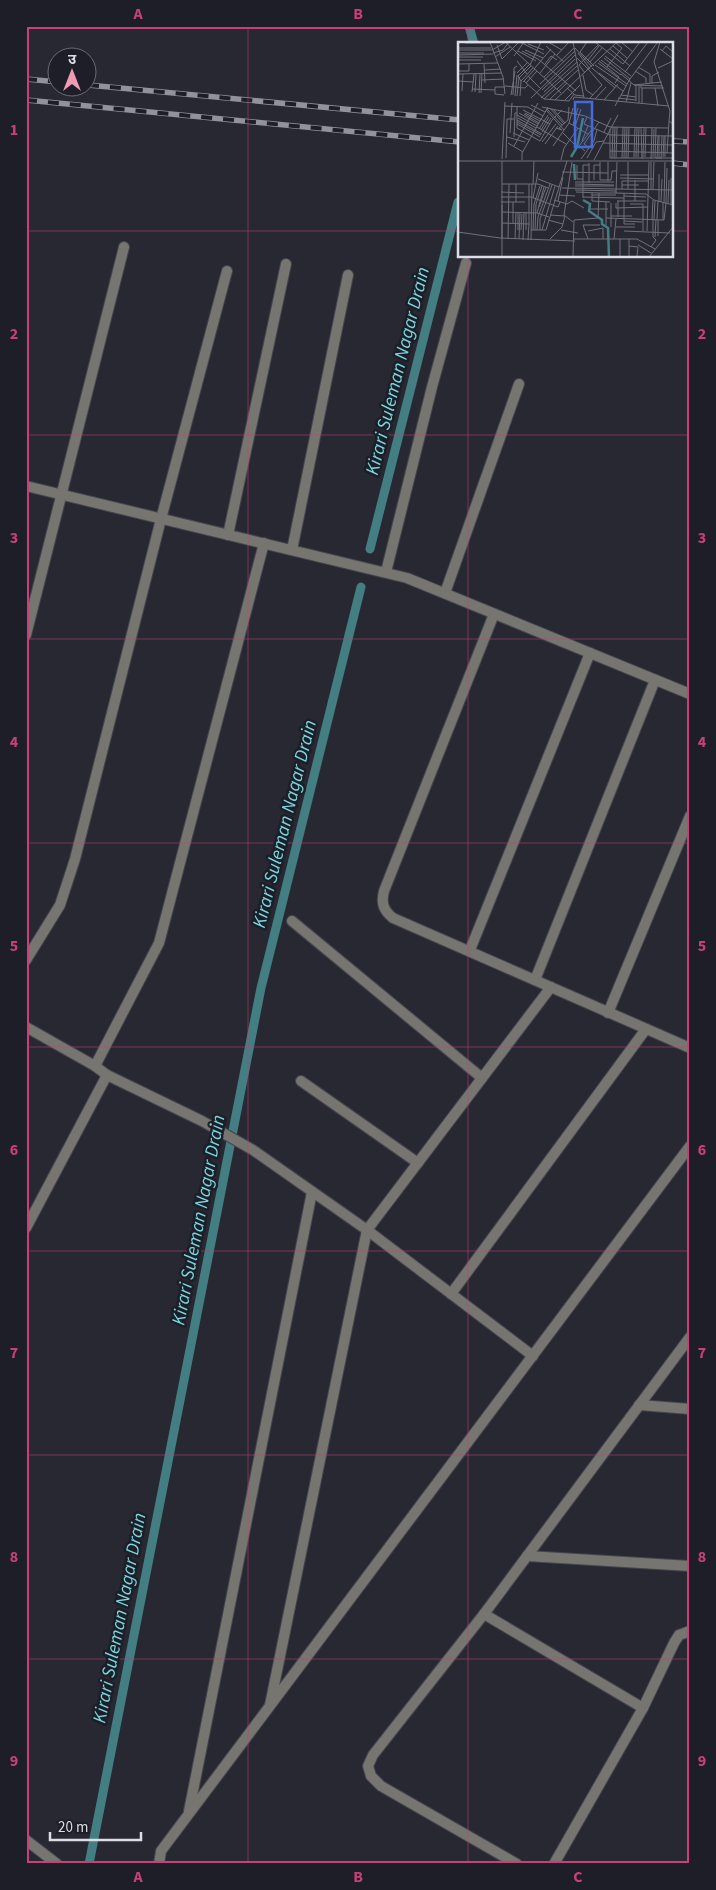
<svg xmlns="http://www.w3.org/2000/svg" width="716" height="1890" viewBox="0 0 716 1890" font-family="'Source Sans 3','Noto Sans Devanagari',sans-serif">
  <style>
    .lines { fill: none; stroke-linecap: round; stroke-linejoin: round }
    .stream { stroke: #437e82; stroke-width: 9 }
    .minor-casing { stroke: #44454f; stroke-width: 12 }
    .minor { stroke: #77756f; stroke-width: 10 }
    .rail-casing { stroke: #91929b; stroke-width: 5.5 }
    .rail { stroke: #1d1e28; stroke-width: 4; stroke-dasharray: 11; stroke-linecap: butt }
    .grid { fill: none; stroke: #c74077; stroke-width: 1; stroke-opacity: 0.55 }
    .labels { text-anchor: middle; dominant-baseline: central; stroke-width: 5; stroke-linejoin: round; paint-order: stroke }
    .water-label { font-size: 19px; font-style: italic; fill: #78d8e0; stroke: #1d1e28 }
    .inset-river { fill: none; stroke: #437e82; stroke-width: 2.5 }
    .inset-road { fill: none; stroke: #70717a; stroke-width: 1 }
    .view { fill: #436bdb; fill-opacity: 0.15; stroke: #436bdb; stroke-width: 2.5 }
    .inset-edge { fill: none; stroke: #dddee5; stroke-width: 2.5 }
    .neatline { fill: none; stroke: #c74077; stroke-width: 2 }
    .grid-label { font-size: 16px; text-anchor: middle; font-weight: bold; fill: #c74077 }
  </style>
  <rect width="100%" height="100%" fill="#272832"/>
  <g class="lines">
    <g class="stream">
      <path d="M 469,26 L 474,44"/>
      <path d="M 370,549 L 458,202"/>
      <path d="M 89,1864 L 261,988 L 361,587"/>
    </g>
    <g class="minor-casing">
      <g id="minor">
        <path d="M 26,486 L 407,578 L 690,694"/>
        <path d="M 228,535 L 286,264"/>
        <path d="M 292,550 L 348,275"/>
        <path d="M 386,572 L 432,387 L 466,263"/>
        <path d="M 445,593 L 519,384"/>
        <path d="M 494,614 L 384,891 C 381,903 383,910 393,918 L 690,1048"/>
        <path d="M 26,635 L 124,247"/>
        <path d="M 292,921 L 482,1078"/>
        <path d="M 470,950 L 590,653"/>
        <path d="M 26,960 L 60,905 L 75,859 L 161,519 L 227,271"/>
        <path d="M 535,980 L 655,680"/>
        <path d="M 608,1013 L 690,816"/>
        <path d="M 26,1027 L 95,1066 L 107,1075 L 202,1121 L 253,1150 L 367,1230 L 533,1356"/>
        <path d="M 95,1066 L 159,943 L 264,543"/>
        <path d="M 301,1081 L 418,1163"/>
        <path d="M 26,1228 L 107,1075"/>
        <path d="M 451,1294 L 646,1029"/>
        <path d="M 639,1405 L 690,1409"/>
        <path d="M 527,1556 L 690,1566"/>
        <path d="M 484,1614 L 643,1708"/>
        <path d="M 270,1705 L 367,1230 L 551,987"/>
        <path d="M 189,1811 L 312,1192"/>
        <path d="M 26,1840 L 57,1864"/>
        <path d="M 159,1864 L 161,1851 L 690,1146"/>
        <path d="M 517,1864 L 381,1786 L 371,1776 L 368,1766 L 373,1755 L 484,1614 L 690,1337"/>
        <path d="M 554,1864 L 643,1708 L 674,1643 L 679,1635 L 690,1631"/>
      </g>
    </g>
    <use href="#minor" class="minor"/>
    <g class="rail-casing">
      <g id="rail">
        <path d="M 26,79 L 58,82"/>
        <path d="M 88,85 L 460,120"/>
        <path d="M 26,100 L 460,142"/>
        <path d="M 672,141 L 690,142"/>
        <path d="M 672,163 L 690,165"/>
      </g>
    </g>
    <use href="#rail" class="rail"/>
  </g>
  <path class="grid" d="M 248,26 L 248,1864M 468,26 L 468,44M 26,231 L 460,231M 672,231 L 690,231M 468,256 L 468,1864M 26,435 L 690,435M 26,639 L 690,639M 26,843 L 690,843M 26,1047 L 690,1047M 26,1251 L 690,1251M 26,1455 L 690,1455M 26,1659 L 690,1659"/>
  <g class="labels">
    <g class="water-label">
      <text transform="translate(398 371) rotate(-76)">Kirari Suleman Nagar Drain</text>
      <text transform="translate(285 824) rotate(-76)">Kirari Suleman Nagar Drain</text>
      <text transform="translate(199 1220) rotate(-79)">Kirari Suleman Nagar Drain</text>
      <text transform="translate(120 1618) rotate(-79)">Kirari Suleman Nagar Drain</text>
    </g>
  </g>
  <g transform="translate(458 42)">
    <rect width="215" height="215" fill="#272832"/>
    <path class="inset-river" d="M 113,115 L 119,105 L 125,76M 116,122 L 117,138M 125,158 L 132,162 L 131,169 L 144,178 L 144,182 L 150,186 L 151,215"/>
    <path class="inset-road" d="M 32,0 L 45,35 L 47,52M 47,0 L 103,51M 62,0 L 86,12M 90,0 L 104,8M 115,0 L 126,56M 129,0 L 122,10 L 136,24M 137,0 L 150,10M 163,0 L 175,10M 7,1 L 32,1M 70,2 L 86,8M 39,3 L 44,17 L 61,0M 88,4 L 106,20M 155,4 L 169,16M 0,6 L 33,6M 117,6 L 134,25M 152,7 L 172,24M 202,7 L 215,17M 0,8 L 34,8M 34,8 L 48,0M 67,8 L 85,16M 60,9 L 78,19M 64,9 L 80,17 L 118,49M 204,9 L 208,4 L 215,10M 150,10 L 165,22 L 182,0M 0,11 L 26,11M 35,11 L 45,8 L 51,0M 120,11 L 132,27M 0,13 L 35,12M 99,13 L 111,0M 56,14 L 66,0M 147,14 L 173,34M 0,15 L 25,15M 37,15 L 52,5M 119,16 L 131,28M 146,16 L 172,37M 0,18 L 23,18M 130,18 L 141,4M 143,18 L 163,33M 59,19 L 69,32M 141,19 L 161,35 L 157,41M 132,20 L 144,6M 196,20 L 212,69 L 211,79 L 215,82M 196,20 L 202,0M 140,21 L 169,42M 0,22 L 40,21M 26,22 L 27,41M 87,22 L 93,14 L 99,18M 72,23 L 83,0M 137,23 L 168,44M 149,25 L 164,6 L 158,1M 180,25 L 192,32 L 192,41M 134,26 L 157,46M 200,26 L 215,19M 76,27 L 93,7M 27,28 L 43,27M 131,28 L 144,43 L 132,56M 0,29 L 11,29 L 11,22M 177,29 L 188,36 L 188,41M 167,30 L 190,0M 59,31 L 70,20M 82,31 L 97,12M 127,31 L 121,23 L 140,3M 141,31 L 165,49M 0,32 L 44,31M 163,32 L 176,43 L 205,44M 125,33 L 128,48 L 135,53M 70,34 L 83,47M 86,35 L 116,6M 61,36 L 73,24M 24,38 L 46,37M 0,39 L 15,40M 63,39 L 75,26M 66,39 L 86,57 L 111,59 L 116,52M 65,40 L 77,27M 68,41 L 79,29M 194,41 L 194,34 L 201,30M 82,42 L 117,9M 176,43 L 204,40M 183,43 L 183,46 L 206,46M 47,44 L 67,46 L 70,43M 109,46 L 117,53 L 125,54M 197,46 L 200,64M 14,47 L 37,48M 99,47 L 121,27M 84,48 L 117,17M 4,49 L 5,32M 14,50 L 16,32M 17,50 L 18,32M 86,50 L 119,20M 21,51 L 22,32M 23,51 L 24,31M 46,53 L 37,52 L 37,45 L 47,45M 53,53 L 57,29M 55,53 L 56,26 L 59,24M 163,53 L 178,55M 57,54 L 59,33M 59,54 L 61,35M 62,54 L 63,39 L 60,34 L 72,22M 73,56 L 117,13M 83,56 L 119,24M 160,56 L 178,58M 86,57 L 98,46M 92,57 L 109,41M 137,57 L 148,45M 97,58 L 159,0M 107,58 L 122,43M 115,58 L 116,55 L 211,64M 146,58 L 160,42M 178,59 L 178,43M 168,60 L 173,41M 181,61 L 181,43M 184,62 L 184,46M 73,63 L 87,70M 46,64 L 70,65 L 85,74M 157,64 L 172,37 L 199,1M 59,65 L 59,86 L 82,99 L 94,78 L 104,68M 84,65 L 127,74 L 152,85 L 210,86M 92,66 L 106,82M 115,66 L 111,81 L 130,92M 89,67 L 104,83M 95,67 L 107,81M 65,68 L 92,82M 88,68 L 106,88M 61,71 L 80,82M 67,71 L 82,79M 66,72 L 81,81M 59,73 L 79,84M 129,75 L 126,82 L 152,93 L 215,94M 60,76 L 78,86M 59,78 L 84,92M 59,80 L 83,93M 59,82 L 82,95M 115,83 L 120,66M 117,84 L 123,67M 79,85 L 108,102M 98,86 L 104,88 L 101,86 L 110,78 L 111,65M 183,86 L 184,117M 81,87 L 90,73M 83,88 L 91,75M 84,90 L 93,76M 146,90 L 153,76M 52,91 L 54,61M 55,91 L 71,98M 105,91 L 119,105M 49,95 L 67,100M 56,95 L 57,71 L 59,71M 124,99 L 130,84M 84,100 L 98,82M 50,101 L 65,110M 145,101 L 215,103M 87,102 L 100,84M 56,104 L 80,61M 95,104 L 111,81M 130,105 L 126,102 L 141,80M 127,109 L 121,104 L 135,86M 152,109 L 215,111M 209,111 L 211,79M 176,115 L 177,85M 178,115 L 179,86M 180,115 L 181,86M 185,115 L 186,86M 187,115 L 188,86M 195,115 L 196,87M 205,115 L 206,94M 207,115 L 207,94M 48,116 L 49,77 L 56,77M 129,116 L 138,100 L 146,99M 152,116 L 215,116M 152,116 L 152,87M 154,116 L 155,85M 156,116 L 157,85M 158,116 L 159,85M 164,116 L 165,85M 166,116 L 167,85M 168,116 L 169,85M 170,116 L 171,85M 197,116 L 198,86M 44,117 L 47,60M 123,117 L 136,99 L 139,87M 193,117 L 194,86M 199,117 L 200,94M 201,117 L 201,94M 203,117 L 204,94M 64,118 L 64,111 L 90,65M 103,118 L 106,106 L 120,86M 136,118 L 160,73M 0,119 L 215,119M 44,119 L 44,215M 114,120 L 106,173 L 115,180M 150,120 L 150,139M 119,123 L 119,137 L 125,137M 104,130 L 150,131M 162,133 L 190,133M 162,136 L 195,137M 80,137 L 101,145M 136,138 L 136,123 L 142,123M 142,138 L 153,138 L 154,129 L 159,129M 142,138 L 142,120M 177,138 L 177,159M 117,140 L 156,140M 131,141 L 131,121M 44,142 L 80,142 L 90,146M 75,142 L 76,119M 117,142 L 156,143M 164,143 L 181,143M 117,144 L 156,144M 104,146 L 215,148M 164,147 L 164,139 L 190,139M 170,147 L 170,120M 193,147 L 193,120M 195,147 L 196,120M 117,148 L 158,149M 43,150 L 66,151M 118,150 L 141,151M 134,151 L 134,159 L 152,160M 158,151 L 188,152 L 196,158 L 215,163M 166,151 L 166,182 L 177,182M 101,153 L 117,154M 134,153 L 158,153M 166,154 L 188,155M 43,155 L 73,155 L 100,165 L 102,160M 125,155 L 166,156M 75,156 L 80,131M 125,156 L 125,123 L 131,123M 96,158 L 109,162 L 114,159 L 126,166M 100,159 L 105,135M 159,159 L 188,159M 43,160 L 67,160M 58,160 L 58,142M 201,160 L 201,132M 203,160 L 204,137M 158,161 L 158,166 L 190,165M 205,161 L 205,178M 206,161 L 207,120M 208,161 L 209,126M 172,162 L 185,162 L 185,189M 210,162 L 211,138M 213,162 L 213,136M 81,165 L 88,145M 132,167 L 150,167M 44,170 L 79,171 L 91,175M 79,171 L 86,145M 92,173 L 107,174M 153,174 L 174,174M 160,175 L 160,159M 148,176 L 206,178 L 208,161M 194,177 L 195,158M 196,177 L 197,159M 199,177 L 200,159M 90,178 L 105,182M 166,179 L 184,180M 44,181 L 71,182 L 70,198M 55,181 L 55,160M 71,182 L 71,142M 148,183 L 148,160M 153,185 L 153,161M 158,185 L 177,185M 60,188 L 60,170M 63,188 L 64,172M 68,188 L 68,170M 73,188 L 88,188 L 109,119M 75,188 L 76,162 L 82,144M 77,188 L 78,162 L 84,144M 79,188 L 80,175 L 92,142M 82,188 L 82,177 L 94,143M 84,188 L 97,144M 103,188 L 120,191M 130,189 L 145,186 L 145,197M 166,189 L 212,191M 189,189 L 191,120M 0,190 L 42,196 L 117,199M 200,194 L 200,178M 197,195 L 198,177M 44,196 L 44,163M 50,197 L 51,142M 57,197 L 58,170M 61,197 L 62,170M 92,197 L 104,185 L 107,174M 116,197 L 179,197 L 197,207M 130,197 L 125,183 L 142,183M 156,197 L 158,177M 65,198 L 66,170M 73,198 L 74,142M 180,203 L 193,211M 171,204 L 180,205 L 179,214M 193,205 L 198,198 L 195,195 L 195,177M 162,214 L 162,197M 115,215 L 116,178 L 140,176 L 141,151 L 158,151 L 159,120M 171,215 L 171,197M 191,215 L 215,185"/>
    <path class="view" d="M 117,60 L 134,60 L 134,105 L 117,105 Z"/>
    <rect width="215" height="215" class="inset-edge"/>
  </g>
  <rect width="716" height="1890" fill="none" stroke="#1d1e28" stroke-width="55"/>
  <g transform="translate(72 72)"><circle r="24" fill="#1d1e28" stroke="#6a6b74"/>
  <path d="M0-4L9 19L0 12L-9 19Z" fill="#f19ab4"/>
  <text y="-8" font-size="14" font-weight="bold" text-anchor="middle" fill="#dddee5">उ</text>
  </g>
  <path d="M50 1832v8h91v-8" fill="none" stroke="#dddee5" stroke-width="2.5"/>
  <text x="58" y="1832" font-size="15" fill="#dddee5" stroke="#1d1e28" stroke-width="4" paint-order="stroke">20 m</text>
  <rect x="28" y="28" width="660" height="1834" class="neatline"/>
  <g class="grid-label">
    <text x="138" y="19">A</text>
    <text x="358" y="19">B</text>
    <text x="578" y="19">C</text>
    <text x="14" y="135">1</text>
    <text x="702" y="135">1</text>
    <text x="14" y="339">2</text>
    <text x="702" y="339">2</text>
    <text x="14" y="543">3</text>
    <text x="702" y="543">3</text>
    <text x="14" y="747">4</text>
    <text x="702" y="747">4</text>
    <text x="14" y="951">5</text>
    <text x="702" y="951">5</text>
    <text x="14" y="1155">6</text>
    <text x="702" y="1155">6</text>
    <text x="14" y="1358">7</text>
    <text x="702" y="1358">7</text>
    <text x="14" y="1562">8</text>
    <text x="702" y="1562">8</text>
    <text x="14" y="1766">9</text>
    <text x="702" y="1766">9</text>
    <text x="138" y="1882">A</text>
    <text x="358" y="1882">B</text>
    <text x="578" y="1882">C</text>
  </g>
</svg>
